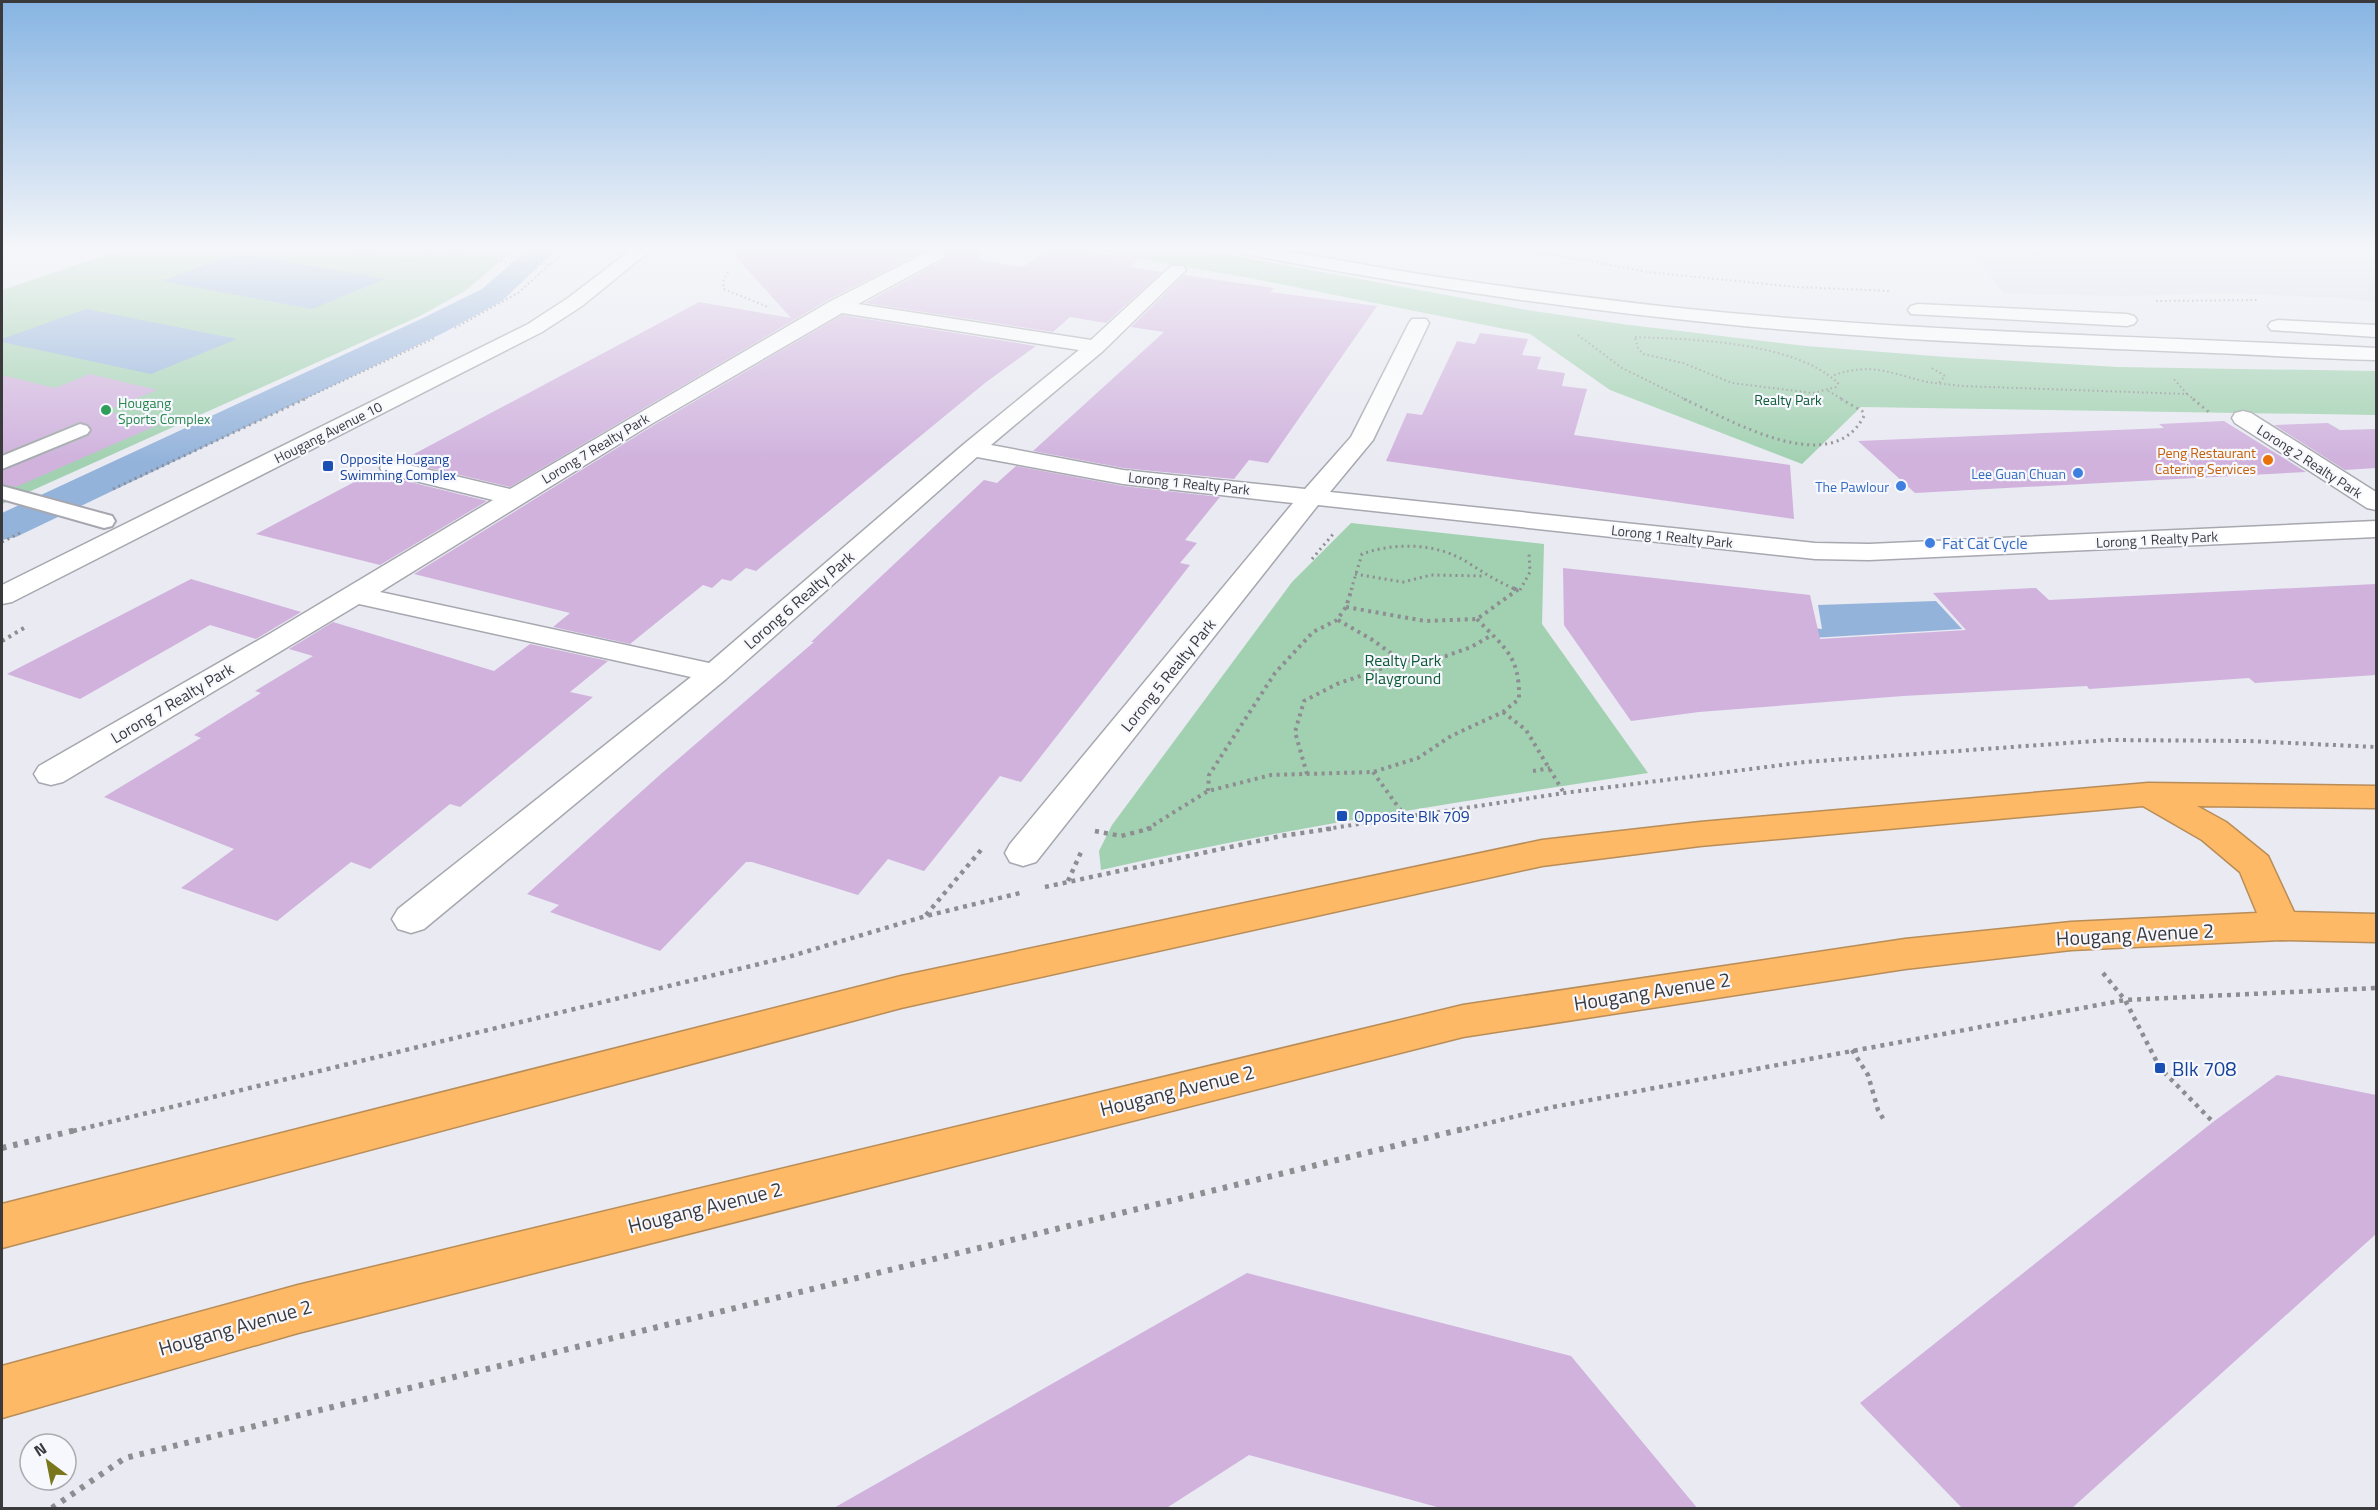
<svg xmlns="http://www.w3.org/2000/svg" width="2378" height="1510" viewBox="0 0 2378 1510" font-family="'Titillium Web',sans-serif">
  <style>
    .built { fill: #dcdded }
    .green { fill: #a2d1b1 }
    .water { fill: #94b3db }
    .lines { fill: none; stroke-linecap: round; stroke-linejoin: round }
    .canal { fill: #94b3db; fill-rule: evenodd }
    .building { fill: #d0b2dd }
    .lane-casing { stroke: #a7a7af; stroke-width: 4 }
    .street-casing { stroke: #a7a7af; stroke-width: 3 }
    .secondary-casing { stroke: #a7a7af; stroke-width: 3 }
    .highway-casing { stroke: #b98d58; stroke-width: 3 }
    .path-far4 { stroke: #8d8d92; stroke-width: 2; stroke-dasharray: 1.5 3; stroke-linecap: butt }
    .path-far3 { stroke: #8d8d92; stroke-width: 3; stroke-dasharray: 2 4; stroke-linecap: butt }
    .path-far2 { stroke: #8d8d92; stroke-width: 4; stroke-dasharray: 3 4.5; stroke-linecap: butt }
    .path-far1 { stroke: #8d8d92; stroke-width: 4.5; stroke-dasharray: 4 5; stroke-linecap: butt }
    .path { stroke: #8d8d92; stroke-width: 6; stroke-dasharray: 4.5 7; stroke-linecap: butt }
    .lane { fill: #fff; fill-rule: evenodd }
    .street { fill: #fff; fill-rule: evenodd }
    .secondary { fill: #fff; fill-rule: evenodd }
    .highway { fill: #fdb966; fill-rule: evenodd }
    .leisure-dot { fill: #2e9e5b; stroke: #f7f7fe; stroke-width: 2 }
    .food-dot { fill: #e8710a; stroke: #f7f7fe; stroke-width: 2 }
    .transit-dot { fill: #1a4fb4; stroke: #f7f7fe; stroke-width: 2 }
    .shop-dot { fill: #3f7fe0; stroke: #f7f7fe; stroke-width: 2 }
    .labels { text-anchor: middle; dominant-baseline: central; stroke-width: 4.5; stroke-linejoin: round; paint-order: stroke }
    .far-park-label { font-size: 14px; fill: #0c5b34; stroke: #f7f7fe }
    .far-leisure-label { font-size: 14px; fill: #27864d; stroke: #f7f7fe; text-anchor: start }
    .far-street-label { font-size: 14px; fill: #3a3a3d; stroke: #f7f7fe }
    .far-food-label { font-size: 14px; fill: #c56008; stroke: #f7f7fe; text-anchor: end }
    .far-transit-label { font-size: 14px; fill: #164399; stroke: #f7f7fe; text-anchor: start }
    .far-shop-label { font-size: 14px; fill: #366cbe; stroke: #f7f7fe; text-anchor: end }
    .shop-label { font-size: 16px; fill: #366cbe; stroke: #f7f7fe; text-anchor: start }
    .street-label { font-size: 16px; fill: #3a3a3d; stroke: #f7f7fe }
    .park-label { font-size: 16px; fill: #0c5b34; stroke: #f7f7fe }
    .transit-label { font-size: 16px; fill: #164399; stroke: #f7f7fe; text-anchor: start }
    .near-street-label { font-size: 20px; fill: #3a3a3d; stroke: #f7f7fe }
    .near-transit-label { font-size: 20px; fill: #164399; stroke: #f7f7fe; text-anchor: start }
  </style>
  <rect width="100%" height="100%" fill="#e9eaf2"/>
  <path class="built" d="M 1970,249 L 2376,249 L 2376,302 L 2338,298 L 2228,293 L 2126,296 L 2003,293 Z"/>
  <g class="green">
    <path d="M 124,249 L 515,249 L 465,291 L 420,316 L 2,504 L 2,290 Z"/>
    <path d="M 1084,249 L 1197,249 L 1527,310 L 1622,324 L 1806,346 L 1946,357 L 2118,367 L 2376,371 L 2376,415 L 1861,407 L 1802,464 L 1610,390 L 1530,334 L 1255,279 Z"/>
    <path d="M 1351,523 L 1544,544 L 1542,624 L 1648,773 C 1465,801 1282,828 1101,870 L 1099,851 L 1112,825 L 1292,582 Z"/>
  </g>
  <g class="water">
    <path d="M 238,253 L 385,279 L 312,309 L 162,281 Z"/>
    <path d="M 86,309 L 237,339 L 151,374 L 2,342 L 2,339 Z"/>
    <path d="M 1936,601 L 1962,629 L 1763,641 L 1744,621 L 1822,629 L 1818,605 Z"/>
  </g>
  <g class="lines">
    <path class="canal" d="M 528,249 L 557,249 L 502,301 L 445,332 L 16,537 L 2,540 L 2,513 L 423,318 L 482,289 Z"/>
  </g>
  <g class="building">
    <path d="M 729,249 L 928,249 L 828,300 L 510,487 L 401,461 L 699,302 L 791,318 Z"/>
    <path d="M 943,249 L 980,249 L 981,260 L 1023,267 L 1049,249 L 1070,249 L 1139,259 L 1130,267 L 1162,272 L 1106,323 L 1070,317 L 1053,332 L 865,303 L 944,260 L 948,254 Z"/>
    <path d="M 1184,275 L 1274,288 L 1270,292 L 1377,306 L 1268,463 L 1249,460 L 1234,479 L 1123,468 L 1033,451 L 1164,332 L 1131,327 Z"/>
    <path d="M 842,315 L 1036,346 L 985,383 L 756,571 L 746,568 L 731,581 L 722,579 L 712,588 L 703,585 L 630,644 L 553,627 L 570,613 L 414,574 L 654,425 Z"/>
    <path d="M 1480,333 L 1528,339 L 1522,355 L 1541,357 L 1537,369 L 1565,373 L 1562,386 L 1587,389 L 1574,435 L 1790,465 L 1794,519 L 1386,461 L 1407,413 L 1422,415 L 1457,341 L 1475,344 Z"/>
    <path d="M 90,374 L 157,390 L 105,411 L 160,424 L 16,487 L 2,484 L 2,471 L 88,436 L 92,430 L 88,424 L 79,422 L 2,454 L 2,375 L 55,388 Z"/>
    <path d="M 2224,421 L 2306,472 L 1915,493 L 1858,441 L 2164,428 L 2159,424 Z"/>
    <path d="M 2328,423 L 2340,430 L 2376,429 L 2376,468 L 2345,470 L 2274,425 Z"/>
    <path d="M 1016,466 L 1123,486 L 1220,497 L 1185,540 L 1197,543 L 1180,563 L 1190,565 L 1021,782 L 1000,776 L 924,871 L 888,859 L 858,895 L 752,862 L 746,862 L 660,951 L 550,912 L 559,905 L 527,894 L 662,773 L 814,642 L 811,642 L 984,480 L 997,483 Z"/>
    <path d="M 380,472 L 382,475 L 487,501 L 380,565 L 256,534 L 360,479 L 366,480 Z"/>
    <path d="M 1563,568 L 1810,595 L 1820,639 L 1966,630 L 1933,593 L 2036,588 L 2049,600 L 2376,584 L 2376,675 L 2255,683 L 2249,678 L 2089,689 L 2087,686 L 1903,696 L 1699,712 L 1631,721 L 1564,625 Z"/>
    <path d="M 191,579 L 301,612 L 256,639 L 210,625 L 80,699 L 7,674 Z"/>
    <path d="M 333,622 L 494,671 L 530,644 L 608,661 L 570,692 L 593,697 L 460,807 L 450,804 L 370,869 L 351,862 L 277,921 L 181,888 L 234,849 L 104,797 L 201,738 L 194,735 L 261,693 L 255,691 L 313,656 L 289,649 Z"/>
    <path d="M 2277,1075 L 2376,1095 L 2376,1234 L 2071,1509 L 1963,1509 L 1860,1403 L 2213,1122 Z"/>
    <path d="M 1247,1273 L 1571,1356 L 1698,1509 L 1444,1509 L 1249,1455 L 1165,1509 L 832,1509 Z"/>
  </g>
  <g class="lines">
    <g class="lane-casing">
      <g id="lane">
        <path d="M 80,424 L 87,426 L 90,430 L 87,434 L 2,469 L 2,456 Z"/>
        <path d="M 2,486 L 112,516 L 115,521 L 112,526 L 104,528 L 2,499 Z"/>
      </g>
    </g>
    <g class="street-casing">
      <g id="street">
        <path d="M 939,249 L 946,254 L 943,258 L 858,304 L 1091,340 L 1171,266 L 1183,266 L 1186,270 L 1103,351 L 991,445 L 1123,470 L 1305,489 L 1351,437 L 1409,323 L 1412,319 L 1426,319 L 1429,323 L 1373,440 L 1330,492 L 1815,543 L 1869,544 L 2376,521 L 2376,537 L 1869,560 L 1815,559 L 1318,505 L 1036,862 L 1023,866 L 1010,862 L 1005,853 L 1010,844 L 1293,503 L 1123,484 L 977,457 L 726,679 L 424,929 L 411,933 L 398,929 L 392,919 L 398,909 L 691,677 L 359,604 L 63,782 L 51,785 L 39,782 L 34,774 L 39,766 L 271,633 L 493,500 L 383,473 L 380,468 L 383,463 L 392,461 L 510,489 L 829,302 L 931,250 ZM 842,313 L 1079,350 L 964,444 L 709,663 L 380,592 L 653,423 Z"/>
        <path d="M 2243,411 L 2251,413 L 2376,492 L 2376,510 L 2367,508 L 2235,423 L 2232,418 L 2235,413 Z"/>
      </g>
    </g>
    <g class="secondary-casing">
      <g id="secondary">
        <path d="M 632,249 L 652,249 L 582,306 L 542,332 L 12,602 L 2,604 L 2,585 L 528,324 L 568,298 Z"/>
        <path d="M 1236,249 C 1294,249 1350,263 1407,272 C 1494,286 1582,297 1669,307 C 1904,332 2140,336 2376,348 L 2376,360 C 2314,359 2251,354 2188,352 C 2039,346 1891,340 1743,326 C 1576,310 1410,286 1245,254 L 1239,253 Z"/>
        <path d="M 1918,304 L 2127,314 L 2134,316 L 2137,320 L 2134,324 L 2127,326 L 1911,314 L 1908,310 L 1911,306 Z"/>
        <path d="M 2278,320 L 2376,325 L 2376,337 L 2271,330 L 2268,326 L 2271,322 Z"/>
      </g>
    </g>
    <g class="highway-casing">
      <path id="highway" d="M 2148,783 L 2376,786 L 2376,808 L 2197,806 L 2226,822 L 2268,856 L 2294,912 L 2376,914 L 2376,942 L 2281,940 L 2071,950 L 1905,969 L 1463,1037 L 298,1333 L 2,1418 L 2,1366 L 298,1285 L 1463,1005 L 1905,939 L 2071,922 L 2257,913 L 2240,872 L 2202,840 L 2143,806 L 1700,846 L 1542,866 L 901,1008 L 2,1248 L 2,1204 L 901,976 L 1542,840 L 1700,822 Z"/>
    </g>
    <g class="path-far4">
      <path d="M 338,249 L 410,261 L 437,250 L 512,263 L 552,264"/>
      <path d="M 1503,249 L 1574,258 L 1647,272 L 1797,287 L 1890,291"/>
      <path d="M 728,272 L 723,282 L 724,289 L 768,307"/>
      <path d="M 2156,301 L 2259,300"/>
      <path d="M 455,328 L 518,293 L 567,249"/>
      <path d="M 1578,335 L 1622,368 L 1687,400"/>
      <path d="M 1635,337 C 1692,339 1795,342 1838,383 L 1836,387 L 1813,393 L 1732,383 L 1683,363 L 1643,354 L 1638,348 Z"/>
      <path d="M 1932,368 L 1945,376 L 1939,383"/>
      <path d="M 1834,375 C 1871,363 1887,372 1923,381 C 1935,384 1948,384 1961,386 L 2187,394 L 2173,378"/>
      <path d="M 1828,391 L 1844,400"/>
      <path d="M 2187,394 L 2195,400"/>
      <path d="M 302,400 L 435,338"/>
    </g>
    <g class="path-far3">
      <path d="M 1684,399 C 1729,419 1831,481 1864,416 L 1862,411 L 1841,399"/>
      <path d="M 2193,399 L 2209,412"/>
      <path d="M 113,489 L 305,399"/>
      <path d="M 2,542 L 22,532"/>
      <path d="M 1312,559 L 1334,533"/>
      <path d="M 1355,574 L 1403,582 L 1431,575 L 1484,576"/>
      <path d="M 1351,590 L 1362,554 C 1395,542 1437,543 1467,562 C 1484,573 1498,582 1517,590"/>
      <path d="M 1520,590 L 1530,572 L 1529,554"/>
    </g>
    <g class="path-far2">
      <path d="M 1513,588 L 1519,591"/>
      <path d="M 1346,607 L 1425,621 L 1477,619 L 1520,588"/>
      <path d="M 1338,620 L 1371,639 L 1402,661"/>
      <path d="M 2,641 L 24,628"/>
      <path d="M 1503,712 L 1526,730 L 1564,793"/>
      <path d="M 1533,771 L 1550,768"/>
      <path d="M 1373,772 L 1404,815"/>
      <path d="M 1307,774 L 1295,732 L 1304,701 L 1337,684 L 1403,661 L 1446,656 L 1471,647 L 1492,635"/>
      <path d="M 1208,791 L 1209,775 L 1275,673 L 1313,632 L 1337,620 L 1346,607 L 1352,588"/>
      <path d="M 1147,829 L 1208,791 L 1271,775 L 1373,772 L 1418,758 L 1451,736 L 1503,712 L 1519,699 C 1520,655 1504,648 1477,619"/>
      <path d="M 1326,829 L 1564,793 L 1805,762 L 2109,740 L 2248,741 L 2376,747"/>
    </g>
    <g class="path-far1">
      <path d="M 1095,831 L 1121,836 L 1152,828"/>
      <path d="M 1068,881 L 1082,850"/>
      <path d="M 1045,887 L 1281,836 L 1336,828"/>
      <path d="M 926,915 L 981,850"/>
      <path d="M 2103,973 L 2125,1000 L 2160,1068 L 2213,1122"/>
      <path d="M 1852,1050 L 1868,1075 L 1878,1110 L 1884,1120"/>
      <path d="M 73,1131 L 788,957 L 926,916 L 1020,893"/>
      <path d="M 1457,1131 L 1553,1107 L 2125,1000 L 2376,988"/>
    </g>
    <g class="path">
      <path d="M 2,1148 L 80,1129"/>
      <path d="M 52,1508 L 125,1458 L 1463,1129"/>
    </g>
    <use href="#lane" class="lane"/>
    <use href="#street" class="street"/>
    <use href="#secondary" class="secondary"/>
    <use href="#highway" class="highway"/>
  </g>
  <linearGradient id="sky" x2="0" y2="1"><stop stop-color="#86b4e3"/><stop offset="0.54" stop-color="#f5f6f9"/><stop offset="1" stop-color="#f5f6f9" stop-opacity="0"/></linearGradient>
  <rect width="2378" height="461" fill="url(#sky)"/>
  <circle class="leisure-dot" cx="106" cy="410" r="6"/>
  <circle class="food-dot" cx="2268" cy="460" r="6"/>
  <g class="transit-dot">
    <rect x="322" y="460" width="12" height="12" rx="3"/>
    <rect x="1336" y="810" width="12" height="12" rx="3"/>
    <rect x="2154" y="1062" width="12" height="12" rx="3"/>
  </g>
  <g class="shop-dot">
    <circle cx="2078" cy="473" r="6"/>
    <circle cx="1901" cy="486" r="6"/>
    <circle cx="1930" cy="543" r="6"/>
  </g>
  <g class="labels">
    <g class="far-park-label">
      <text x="1788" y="399">Realty Park</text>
    </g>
    <g class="far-leisure-label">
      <text x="118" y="402">Hougang<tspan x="118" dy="16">Sports Complex</tspan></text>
    </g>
    <g class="far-street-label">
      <text transform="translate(328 432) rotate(-27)">Hougang Avenue 10</text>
      <text transform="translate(595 448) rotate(-31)">Lorong 7 Realty Park</text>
      <text transform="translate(2310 461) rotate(33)">Lorong 2 Realty Park</text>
      <text transform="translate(1189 483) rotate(6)">Lorong 1 Realty Park</text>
      <text transform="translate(1672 536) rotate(6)">Lorong 1 Realty Park</text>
      <text transform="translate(2157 539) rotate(-3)">Lorong 1 Realty Park</text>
    </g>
    <g class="far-food-label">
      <text x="2256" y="452">Peng Restaurant<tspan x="2256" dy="16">Catering Services</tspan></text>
    </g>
    <g class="far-transit-label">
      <text x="340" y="458">Opposite Hougang<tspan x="340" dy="16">Swimming Complex</tspan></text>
    </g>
    <g class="far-shop-label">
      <text x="2066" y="473">Lee Guan Chuan</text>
      <text x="1889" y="486">The Pawlour</text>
    </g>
    <g class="shop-label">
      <text x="1942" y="543">Fat Cat Cycle</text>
    </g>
    <g class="street-label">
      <text transform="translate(799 600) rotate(-41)">Lorong 6 Realty Park</text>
      <text transform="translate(1168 675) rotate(-51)">Lorong 5 Realty Park</text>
      <text transform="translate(172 703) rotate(-31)">Lorong 7 Realty Park</text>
    </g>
    <g class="park-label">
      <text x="1403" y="660">Realty Park<tspan x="1403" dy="18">Playground</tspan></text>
    </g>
    <g class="transit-label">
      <text x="1354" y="816">Opposite Blk 709</text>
    </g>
    <g class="near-street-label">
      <text transform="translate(2135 934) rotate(-3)">Hougang Avenue 2</text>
      <text transform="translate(1652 991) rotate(-9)">Hougang Avenue 2</text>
      <text transform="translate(1177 1090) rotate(-14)">Hougang Avenue 2</text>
      <text transform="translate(705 1207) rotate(-14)">Hougang Avenue 2</text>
      <text transform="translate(235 1327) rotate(-16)">Hougang Avenue 2</text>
    </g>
    <g class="near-transit-label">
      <text x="2172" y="1068">Blk 708</text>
    </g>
  </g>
  <rect width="2378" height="1510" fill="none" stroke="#3a3a3d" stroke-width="6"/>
  <g transform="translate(48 1462) rotate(328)"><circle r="28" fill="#f7f7fe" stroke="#ababb1" stroke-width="1.5"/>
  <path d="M0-4.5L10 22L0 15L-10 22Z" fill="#79761b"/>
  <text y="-9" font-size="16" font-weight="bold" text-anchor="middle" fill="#3a3a3d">N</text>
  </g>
</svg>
